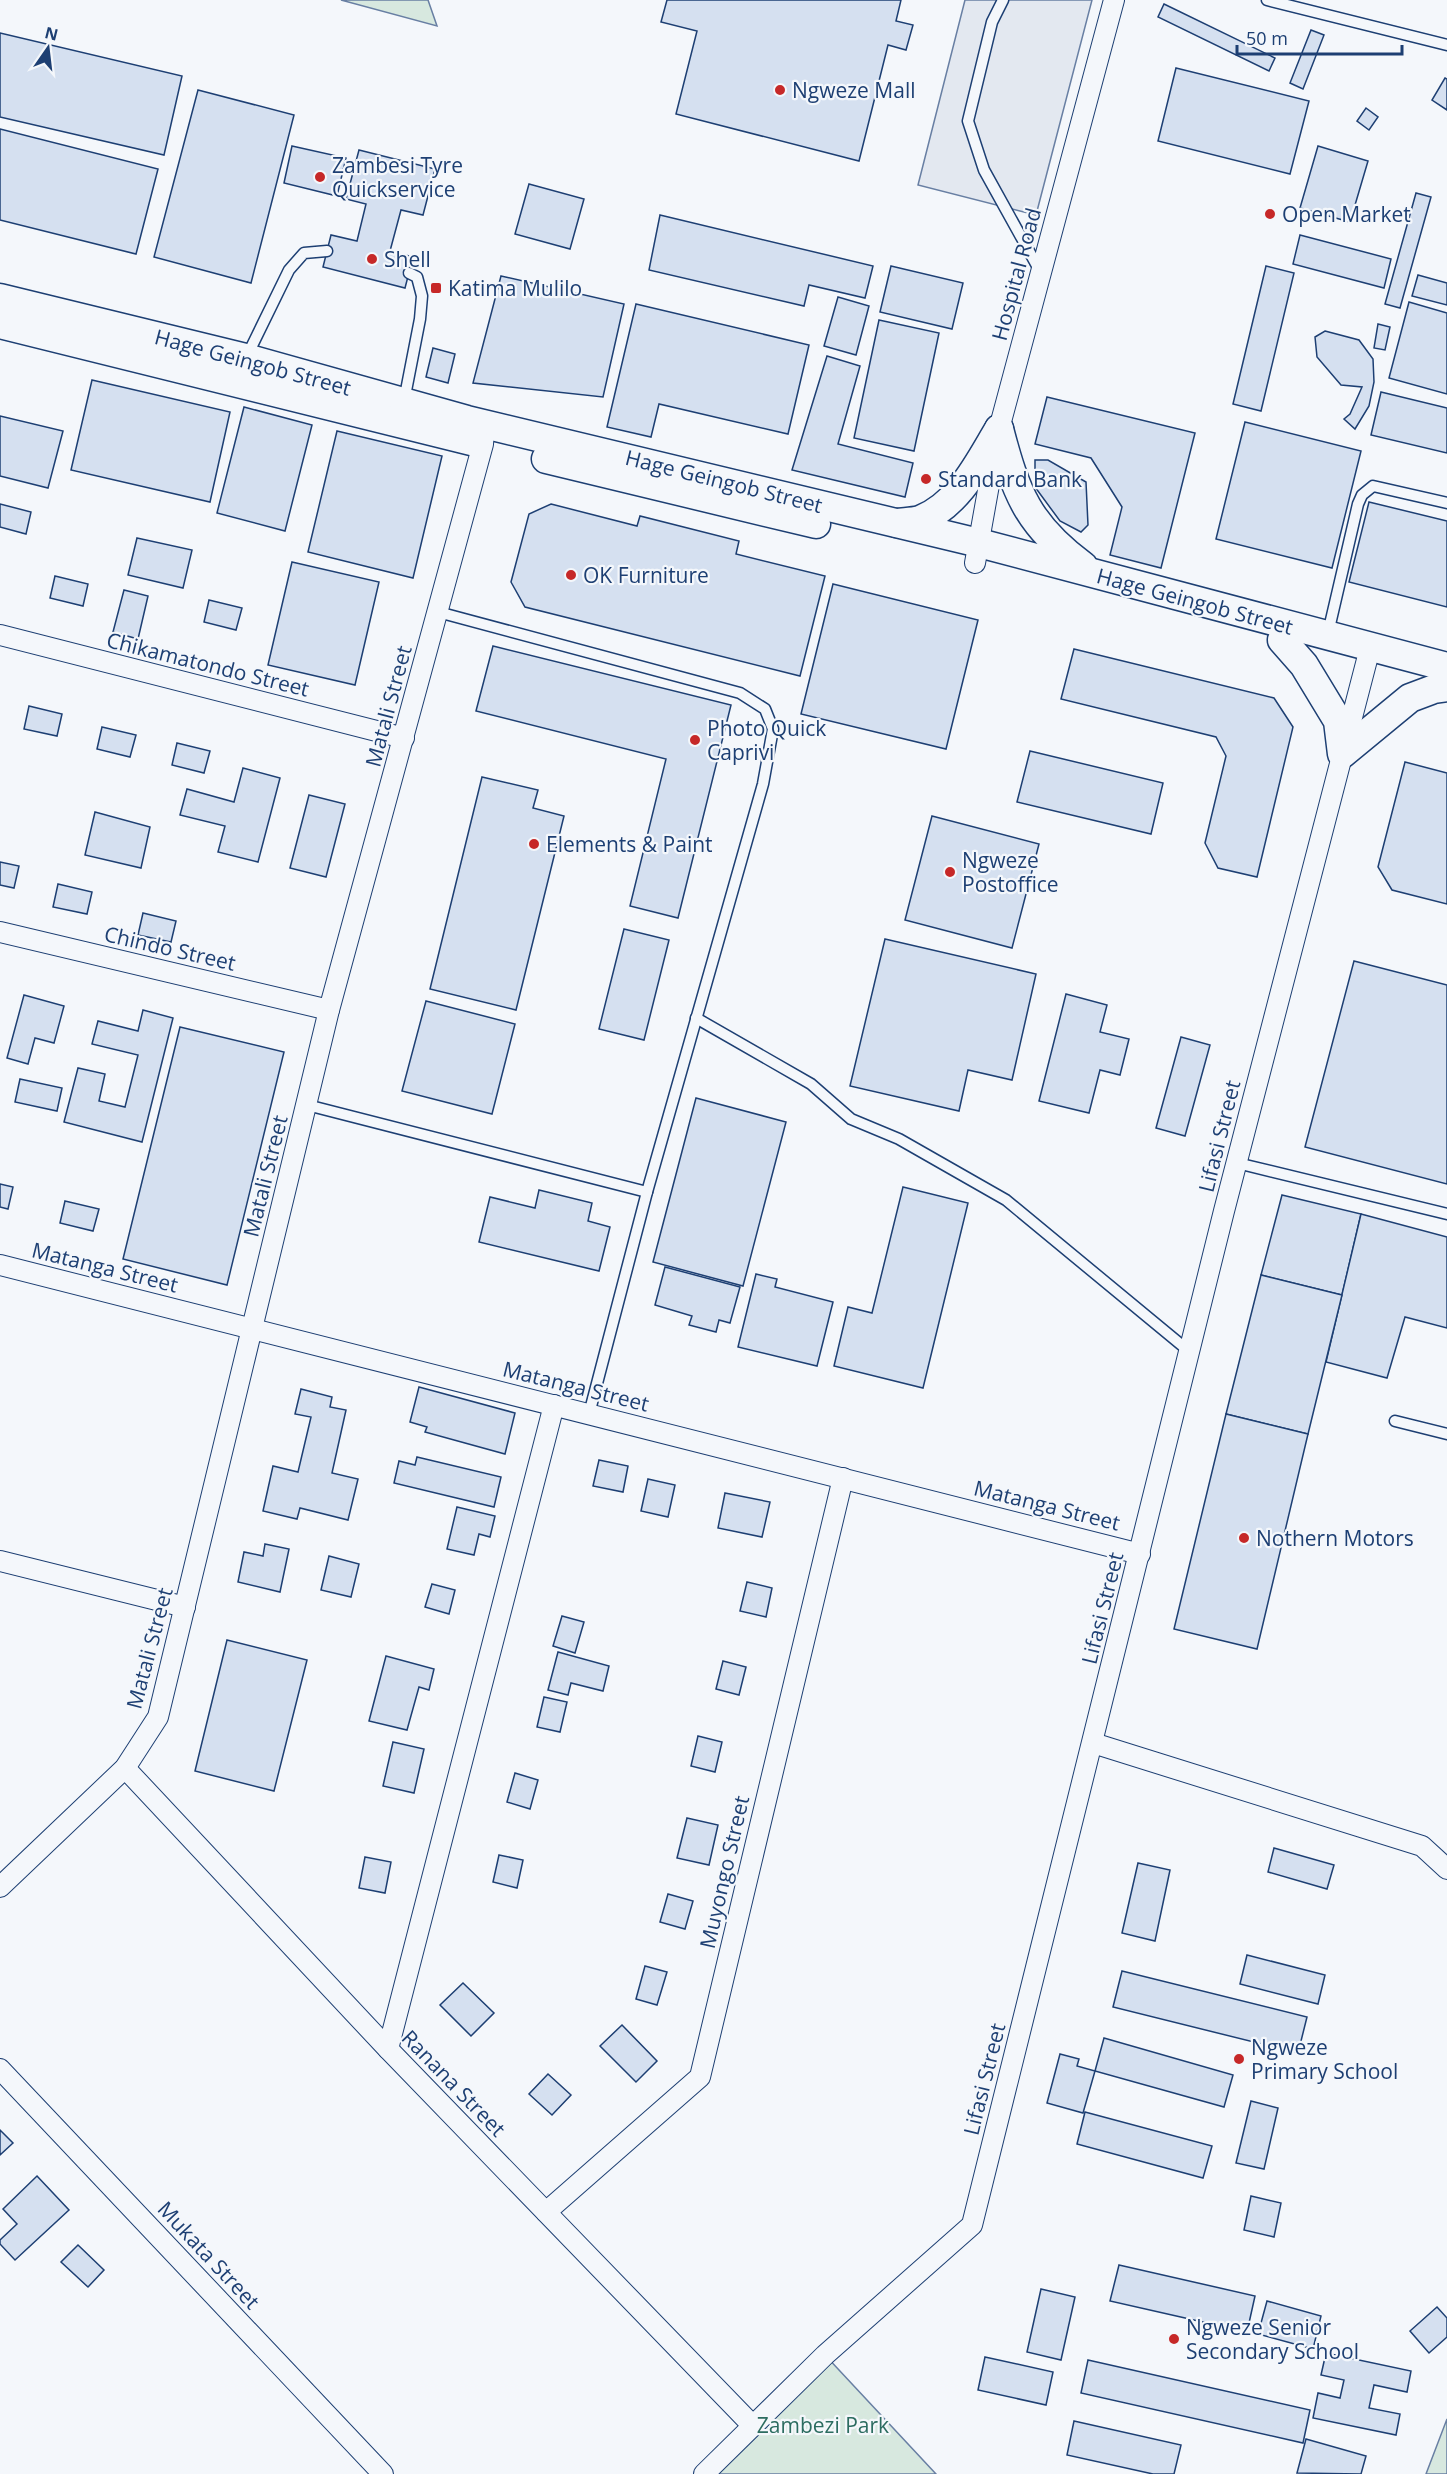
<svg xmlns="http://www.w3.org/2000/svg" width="1447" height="2474" viewBox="0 0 1447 2474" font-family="'Open Sans',sans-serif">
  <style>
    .green { fill: #d7e8df; stroke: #687fa3; stroke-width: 1.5 }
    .parking { fill: #e3e8f0; stroke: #687fa3; stroke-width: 1.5 }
    .building { fill: #d5e0f0; stroke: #1d3f73; stroke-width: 1.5 }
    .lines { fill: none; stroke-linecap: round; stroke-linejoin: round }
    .lane-casing { stroke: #1d3f73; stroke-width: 13 }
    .street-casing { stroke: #1d3f73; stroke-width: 22 }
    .secondary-casing { stroke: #1d3f73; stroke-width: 31 }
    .lane { stroke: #f4f7fb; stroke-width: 10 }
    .street { stroke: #f4f7fb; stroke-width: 20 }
    .secondary { stroke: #f4f7fb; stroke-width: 28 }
    .poi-dot { fill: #c62828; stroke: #f4f7fb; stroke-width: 2 }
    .labels { text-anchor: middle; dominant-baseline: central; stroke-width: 4.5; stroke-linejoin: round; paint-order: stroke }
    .poi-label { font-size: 21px; fill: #1d3f73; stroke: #f4f7fb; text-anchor: start }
    .street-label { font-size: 21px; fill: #1d3f73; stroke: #f4f7fb }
    .park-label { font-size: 21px; fill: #2c6c60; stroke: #f4f7fb }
  </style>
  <rect width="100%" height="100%" fill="#f4f7fb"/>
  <g class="green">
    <path d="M 341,0 L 428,0 L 437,26 Z"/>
    <path d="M 825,2355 L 936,2474 L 705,2474 Z"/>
    <path d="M 1447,2419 L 1447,2474 L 1426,2474 Z"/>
  </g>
  <path class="parking" d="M 965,0 L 1092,0 L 1036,215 L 918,185 Z"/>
  <g class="building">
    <path d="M 667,0 L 901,0 L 896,21 L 913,25 L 906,50 L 888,45 L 859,161 L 676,114 L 697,31 L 661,22 Z"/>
    <path d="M 1164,4 L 1275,58 L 1269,71 L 1158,17 Z"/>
    <path d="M 1311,30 L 1324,35 L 1303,89 L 1290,83 Z"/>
    <path d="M 0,33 L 182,76 L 164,155 L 0,117 Z"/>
    <path d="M 1176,68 L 1309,101 L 1290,174 L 1158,141 Z"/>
    <path d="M 1445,78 L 1447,79 L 1447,110 L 1432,100 Z"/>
    <path d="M 198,90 L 294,115 L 251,283 L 154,257 Z"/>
    <path d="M 1366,108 L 1378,117 L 1369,130 L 1357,121 Z"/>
    <path d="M 0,129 L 158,169 L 136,254 L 0,220 Z"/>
    <path d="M 292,146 L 346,158 L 337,196 L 284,183 Z"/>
    <path d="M 1318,146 L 1368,161 L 1350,222 L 1300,208 Z"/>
    <path d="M 359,150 L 435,169 L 423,215 L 401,210 L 390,251 L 413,257 L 405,288 L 323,267 L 331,235 L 357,241 L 366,204 L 346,199 Z"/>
    <path d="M 529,184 L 584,199 L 570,249 L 515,234 Z"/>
    <path d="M 1416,193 L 1431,197 L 1400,308 L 1385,304 Z"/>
    <path d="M 660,215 L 873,266 L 865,298 L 809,285 L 804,306 L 649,270 Z"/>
    <path d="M 1300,235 L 1391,259 L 1384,288 L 1293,264 Z"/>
    <path d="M 891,266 L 963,283 L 952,329 L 880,312 Z"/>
    <path d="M 1266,266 L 1294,273 L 1261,411 L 1233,404 Z"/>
    <path d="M 1418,275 L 1447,283 L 1447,305 L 1412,296 Z"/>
    <path d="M 501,276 L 624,304 L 603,397 L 473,383 Z"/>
    <path d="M 838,297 L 869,306 L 856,355 L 824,346 Z"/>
    <path d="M 1409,302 L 1447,313 L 1447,394 L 1389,378 Z"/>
    <path d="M 636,304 L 809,345 L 788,434 L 659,404 L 651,437 L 607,427 Z"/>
    <path d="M 879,320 L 939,333 L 914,451 L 854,438 Z"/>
    <path d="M 1378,324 L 1390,327 L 1385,350 L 1374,348 Z"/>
    <path d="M 1325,331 L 1359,340 L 1373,359 L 1374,382 L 1369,406 L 1355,429 L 1344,419 L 1350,414 L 1362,387 L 1341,385 L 1317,357 L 1315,337 Z"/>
    <path d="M 433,348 L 455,354 L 448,383 L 426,377 Z"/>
    <path d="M 827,356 L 860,366 L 838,444 L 913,463 L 905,497 L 792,470 Z"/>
    <path d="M 92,380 L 230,412 L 210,502 L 71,470 Z"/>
    <path d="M 1381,392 L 1447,408 L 1447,453 L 1371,435 Z"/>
    <path d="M 1047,397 L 1195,433 L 1161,568 L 1110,555 L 1122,507 L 1091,458 L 1035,444 Z"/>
    <path d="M 244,407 L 312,425 L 285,531 L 217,513 Z"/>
    <path d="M 0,416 L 63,431 L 48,488 L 0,476 Z"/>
    <path d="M 1245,422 L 1361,451 L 1332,568 L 1216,539 Z"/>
    <path d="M 337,431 L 442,456 L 413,578 L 308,552 Z"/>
    <path d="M 1035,460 L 1048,460 L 1086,482 L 1088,525 L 1081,532 L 1060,521 L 1035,487 Z"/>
    <path d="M 1369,502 L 1447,521 L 1447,607 L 1349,582 Z"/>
    <path d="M 0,504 L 31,512 L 26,534 L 0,527 Z"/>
    <path d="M 551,504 L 637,526 L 640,516 L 739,541 L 736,554 L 825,576 L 800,676 L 525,607 L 511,582 L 529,514 Z"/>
    <path d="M 137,538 L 192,550 L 183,588 L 128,575 Z"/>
    <path d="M 292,562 L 379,582 L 355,685 L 268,665 Z"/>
    <path d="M 55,576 L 88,584 L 83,606 L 50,598 Z"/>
    <path d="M 833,584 L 978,620 L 946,749 L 801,714 Z"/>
    <path d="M 124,590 L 148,596 L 138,639 L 113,632 Z"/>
    <path d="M 209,600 L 242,608 L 236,630 L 204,622 Z"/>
    <path d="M 493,646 L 731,705 L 678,918 L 630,906 L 666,759 L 476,711 Z"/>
    <path d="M 1074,649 L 1274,698 L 1293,727 L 1257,877 L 1218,868 L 1205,843 L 1226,756 L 1216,737 L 1061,699 Z"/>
    <path d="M 29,706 L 62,714 L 57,736 L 24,729 Z"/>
    <path d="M 102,727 L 136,735 L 130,757 L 97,749 Z"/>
    <path d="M 177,743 L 210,751 L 204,773 L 172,765 Z"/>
    <path d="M 1030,751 L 1163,783 L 1151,834 L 1017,802 Z"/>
    <path d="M 1405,762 L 1447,773 L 1447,904 L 1392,890 L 1378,867 Z"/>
    <path d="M 243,768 L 280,778 L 258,862 L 218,852 L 225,826 L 180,815 L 187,789 L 234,802 Z"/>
    <path d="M 482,777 L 538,790 L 533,808 L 564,816 L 516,1010 L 430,989 Z"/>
    <path d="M 309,795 L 345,804 L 326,877 L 290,868 Z"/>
    <path d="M 95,812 L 150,827 L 141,868 L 85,855 Z"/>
    <path d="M 932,816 L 1039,844 L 1012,948 L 905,920 Z"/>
    <path d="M 0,862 L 19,866 L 14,888 L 0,885 Z"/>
    <path d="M 58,884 L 92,892 L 87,914 L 53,907 Z"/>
    <path d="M 143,913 L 176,921 L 171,942 L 138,935 Z"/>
    <path d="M 624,929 L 669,940 L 644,1040 L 599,1029 Z"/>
    <path d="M 885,939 L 1036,974 L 1012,1080 L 968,1070 L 959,1111 L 850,1086 Z"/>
    <path d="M 1354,961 L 1447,985 L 1447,1184 L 1305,1147 Z"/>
    <path d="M 1066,994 L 1107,1005 L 1100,1032 L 1129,1039 L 1120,1075 L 1100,1070 L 1089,1113 L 1039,1101 Z"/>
    <path d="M 24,995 L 64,1006 L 54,1043 L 35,1038 L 28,1064 L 7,1058 Z"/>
    <path d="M 426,1001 L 515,1024 L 492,1114 L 402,1091 Z"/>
    <path d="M 143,1010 L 173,1018 L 142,1142 L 64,1122 L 78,1068 L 105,1074 L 99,1101 L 125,1107 L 138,1055 L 92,1044 L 98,1021 L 138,1031 Z"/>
    <path d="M 180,1027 L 284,1052 L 227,1285 L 123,1259 Z"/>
    <path d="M 1181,1037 L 1210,1045 L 1185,1136 L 1156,1128 Z"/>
    <path d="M 20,1079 L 62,1088 L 57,1111 L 15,1102 Z"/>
    <path d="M 696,1098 L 786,1122 L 743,1286 L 653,1262 Z"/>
    <path d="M 0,1184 L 13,1187 L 8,1209 L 0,1207 Z"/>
    <path d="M 903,1187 L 968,1203 L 923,1388 L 834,1366 L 848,1307 L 872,1313 Z"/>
    <path d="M 539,1190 L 592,1203 L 588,1221 L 610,1227 L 599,1271 L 479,1242 L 490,1197 L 535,1208 Z"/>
    <path d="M 1282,1195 L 1361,1214 L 1342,1295 L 1261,1275 Z"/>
    <path d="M 65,1201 L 99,1209 L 93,1231 L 60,1223 Z"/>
    <path d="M 1361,1214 L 1447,1237 L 1447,1328 L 1405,1317 L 1387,1378 L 1326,1362 Z"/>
    <path d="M 665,1267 L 740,1287 L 730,1323 L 719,1320 L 716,1332 L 689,1325 L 692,1316 L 655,1305 Z"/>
    <path d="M 756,1274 L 777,1279 L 775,1287 L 833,1302 L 817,1366 L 738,1347 Z"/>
    <path d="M 1261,1275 L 1342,1295 L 1308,1434 L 1226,1414 Z"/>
    <path d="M 419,1387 L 515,1413 L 505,1454 L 425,1432 L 427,1427 L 410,1422 Z"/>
    <path d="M 301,1389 L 332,1397 L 330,1407 L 346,1410 L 332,1473 L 358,1479 L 348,1520 L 300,1508 L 297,1519 L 263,1511 L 273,1466 L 298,1472 L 311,1417 L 295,1414 Z"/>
    <path d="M 1226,1414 L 1308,1434 L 1257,1649 L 1174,1629 Z"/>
    <path d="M 417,1457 L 501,1477 L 494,1507 L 394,1483 L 399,1461 L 415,1465 Z"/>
    <path d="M 599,1460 L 628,1466 L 623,1492 L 593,1486 Z"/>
    <path d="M 648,1479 L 675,1485 L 668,1517 L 641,1511 Z"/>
    <path d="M 725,1493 L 770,1502 L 762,1537 L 718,1528 Z"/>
    <path d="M 457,1507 L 495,1516 L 490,1537 L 479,1534 L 474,1555 L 447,1549 Z"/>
    <path d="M 265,1544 L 289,1549 L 280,1592 L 238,1582 L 244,1552 L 263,1556 Z"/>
    <path d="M 329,1556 L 359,1564 L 351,1597 L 321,1590 Z"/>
    <path d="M 747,1582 L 772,1588 L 766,1617 L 740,1611 Z"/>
    <path d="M 432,1584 L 455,1590 L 449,1614 L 425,1607 Z"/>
    <path d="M 562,1616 L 584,1622 L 575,1653 L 553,1646 Z"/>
    <path d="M 227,1640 L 307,1660 L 274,1791 L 195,1771 Z"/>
    <path d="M 558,1652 L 609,1666 L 603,1691 L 571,1683 L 568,1695 L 548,1690 Z"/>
    <path d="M 386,1656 L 434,1669 L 429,1690 L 419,1687 L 407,1730 L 369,1721 Z"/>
    <path d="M 723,1661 L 746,1667 L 739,1695 L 716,1689 Z"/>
    <path d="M 544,1697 L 567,1702 L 560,1732 L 537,1727 Z"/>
    <path d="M 698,1736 L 722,1742 L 715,1772 L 691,1766 Z"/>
    <path d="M 393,1742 L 424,1749 L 414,1793 L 383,1786 Z"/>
    <path d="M 515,1773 L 538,1780 L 530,1809 L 507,1802 Z"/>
    <path d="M 687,1818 L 718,1825 L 709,1865 L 677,1858 Z"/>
    <path d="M 1274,1848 L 1334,1865 L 1327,1889 L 1268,1872 Z"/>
    <path d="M 499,1855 L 523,1860 L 517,1888 L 493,1882 Z"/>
    <path d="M 365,1857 L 391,1862 L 385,1893 L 359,1888 Z"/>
    <path d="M 1138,1863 L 1170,1870 L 1155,1941 L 1122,1933 Z"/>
    <path d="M 668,1894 L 693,1901 L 685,1929 L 660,1922 Z"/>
    <path d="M 1247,1955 L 1325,1975 L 1318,2004 L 1240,1984 Z"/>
    <path d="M 645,1966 L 667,1972 L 657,2005 L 636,1999 Z"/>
    <path d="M 1122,1971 L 1307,2017 L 1298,2053 L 1113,2007 Z"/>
    <path d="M 463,1983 L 494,2013 L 471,2036 L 440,2005 Z"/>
    <path d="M 622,2025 L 657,2061 L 636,2082 L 600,2046 Z"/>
    <path d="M 1104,2038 L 1233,2075 L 1224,2107 L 1095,2071 Z"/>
    <path d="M 1060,2054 L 1079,2059 L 1077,2066 L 1095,2071 L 1083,2113 L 1047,2103 Z"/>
    <path d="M 548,2074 L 571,2095 L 552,2115 L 529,2094 Z"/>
    <path d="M 1251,2101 L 1278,2108 L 1264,2169 L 1236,2163 Z"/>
    <path d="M 1085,2112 L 1212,2146 L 1203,2178 L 1077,2144 Z"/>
    <path d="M 0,2130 L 13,2143 L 0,2155 Z"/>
    <path d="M 37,2176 L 69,2210 L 15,2260 L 0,2244 L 0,2240 L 17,2224 L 3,2209 Z"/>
    <path d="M 1251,2196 L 1281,2203 L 1274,2237 L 1244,2230 Z"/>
    <path d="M 78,2245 L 104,2270 L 88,2287 L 61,2262 Z"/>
    <path d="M 1119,2265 L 1255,2296 L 1247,2332 L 1110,2301 Z"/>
    <path d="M 1041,2289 L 1075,2297 L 1061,2360 L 1027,2352 Z"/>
    <path d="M 1267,2301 L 1321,2316 L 1313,2349 L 1258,2334 Z"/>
    <path d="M 1437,2307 L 1447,2318 L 1447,2337 L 1429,2353 L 1410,2331 Z"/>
    <path d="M 1326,2353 L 1411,2371 L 1407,2392 L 1374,2385 L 1369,2408 L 1400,2414 L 1396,2435 L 1313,2418 L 1318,2393 L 1340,2398 L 1344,2380 L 1321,2375 Z"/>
    <path d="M 985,2357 L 1053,2372 L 1046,2405 L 978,2390 Z"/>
    <path d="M 1088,2360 L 1310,2410 L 1303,2443 L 1081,2393 Z"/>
    <path d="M 1074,2421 L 1181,2445 L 1174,2474 L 1153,2474 L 1067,2455 Z"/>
    <path d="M 1306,2439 L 1366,2456 L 1361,2474 L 1297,2473 Z"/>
  </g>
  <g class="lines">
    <g class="lane-casing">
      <g id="lane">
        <path d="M 1003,0 L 992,22 L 968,121 L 984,170 L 1040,271"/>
        <path d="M 1267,0 L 1447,45"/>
        <path d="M 246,358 L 289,270 L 304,253 L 327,251"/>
        <path d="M 404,401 L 420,319 L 422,296 L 417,277 L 409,273"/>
        <path d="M 438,612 L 740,693 L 765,709 L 773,729 L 763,784 L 647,1192 L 589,1414"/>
        <path d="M 1328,633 L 1358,504 L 1362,495 L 1373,486 L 1447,503"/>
        <path d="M 696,1018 L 811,1084 L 851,1119 L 899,1139 L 1006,1200 L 1190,1352"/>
        <path d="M 307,1105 L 647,1192"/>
        <path d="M 1237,1163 L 1447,1214"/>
        <path d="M 1395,1421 L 1447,1434"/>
      </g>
    </g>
    <g class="street-casing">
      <g id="street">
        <path d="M 975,563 L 999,429 L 1114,0"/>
        <path d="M 0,635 L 404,738"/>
        <path d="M 0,932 L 329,1010"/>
        <path d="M 0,1265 L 1140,1554"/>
        <path d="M 0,1561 L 185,1607"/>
        <path d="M 1093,1743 L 1422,1846 L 1447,1869"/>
        <path d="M 125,1768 L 388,2049 L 753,2426"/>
        <path d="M 0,1887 L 125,1768 L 158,1717 L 329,1010 L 483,444 L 484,431"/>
        <path d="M 388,2049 L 554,1405"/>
        <path d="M 0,2069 L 383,2474"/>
        <path d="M 546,2212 L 700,2077 L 843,1478"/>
        <path d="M 704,2474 L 825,2355 L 972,2225 L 1224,1211 L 1370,648"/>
      </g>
    </g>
    <g class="secondary-casing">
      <g id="secondary">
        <path d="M 0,298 L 246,358 L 467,420 L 979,543 L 1447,667"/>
        <path d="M 0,324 L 475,442"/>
        <path d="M 999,429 C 1016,494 1028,525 1083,566"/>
        <path d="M 546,459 L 816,524"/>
        <path d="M 897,523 C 904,522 913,522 920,520 C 959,505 979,462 999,429"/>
        <path d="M 1282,640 L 1304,665 L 1338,721 L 1342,754 L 1410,698 L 1434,689 L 1447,687"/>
      </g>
    </g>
    <use href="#lane" class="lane"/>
    <use href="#street" class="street"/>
    <use href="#secondary" class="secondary"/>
  </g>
  <g class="poi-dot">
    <circle cx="780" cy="90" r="6"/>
    <circle cx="320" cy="177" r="6"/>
    <circle cx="1270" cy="214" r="6"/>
    <circle cx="372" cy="259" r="6"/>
    <rect x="430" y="282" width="12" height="12" rx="3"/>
    <circle cx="926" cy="479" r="6"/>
    <circle cx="571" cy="575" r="6"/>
    <circle cx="695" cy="740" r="6"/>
    <circle cx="534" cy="844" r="6"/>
    <circle cx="950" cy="872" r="6"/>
    <circle cx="1244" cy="1538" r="6"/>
    <circle cx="1239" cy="2059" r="6"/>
    <circle cx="1174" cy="2339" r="6"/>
  </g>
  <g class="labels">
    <g class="poi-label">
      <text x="792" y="90">Ngweze Mall</text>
      <text x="332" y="165">Zambesi Tyre<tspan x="332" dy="24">Quickservice</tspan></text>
      <text x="1282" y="214">Open Market</text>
      <text x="384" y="259">Shell</text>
      <text x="448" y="288">Katima Mulilo</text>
      <text x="938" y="479">Standard Bank</text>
      <text x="583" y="575">OK Furniture</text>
      <text x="707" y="728">Photo Quick<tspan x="707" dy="24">Caprivi</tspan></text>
      <text x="546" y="844">Elements &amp; Paint</text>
      <text x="962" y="860">Ngweze<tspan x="962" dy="24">Postoffice</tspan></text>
      <text x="1256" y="1538">Nothern Motors</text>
      <text x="1251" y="2047">Ngweze<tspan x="1251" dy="24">Primary School</tspan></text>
      <text x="1186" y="2327">Ngweze Senior<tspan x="1186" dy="24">Secondary School</tspan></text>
    </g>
    <g class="street-label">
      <text transform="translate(1016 274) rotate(-75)">Hospital Road</text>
      <text transform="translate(253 362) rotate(15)">Hage Geingob Street</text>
      <text transform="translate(724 481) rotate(14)">Hage Geingob Street</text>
      <text transform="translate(1195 601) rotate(15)">Hage Geingob Street</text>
      <text transform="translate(208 664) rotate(14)">Chikamatondo Street</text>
      <text transform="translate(388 706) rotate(-75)">Matali Street</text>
      <text transform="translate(170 948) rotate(13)">Chindo Street</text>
      <text transform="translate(1219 1136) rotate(-76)">Lifasi Street</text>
      <text transform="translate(265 1176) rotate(-76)">Matali Street</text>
      <text transform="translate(105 1267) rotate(14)">Matanga Street</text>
      <text transform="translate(576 1386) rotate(14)">Matanga Street</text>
      <text transform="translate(1047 1505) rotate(14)">Matanga Street</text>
      <text transform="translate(1102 1608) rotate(-76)">Lifasi Street</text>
      <text transform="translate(149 1648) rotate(-75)">Matali Street</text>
      <text transform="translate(724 1872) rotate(-77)">Muyongo Street</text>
      <text transform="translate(984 2079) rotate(-76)">Lifasi Street</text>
      <text transform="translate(454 2083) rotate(46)">Ranana Street</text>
      <text transform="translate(209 2255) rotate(47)">Mukata Street</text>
    </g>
    <g class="park-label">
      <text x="823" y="2425">Zambezi Park</text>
    </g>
  </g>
  <g transform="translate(48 48) rotate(14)" stroke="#f4f7fb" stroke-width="4.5" paint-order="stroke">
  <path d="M0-4.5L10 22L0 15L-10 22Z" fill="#1d3f73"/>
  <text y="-9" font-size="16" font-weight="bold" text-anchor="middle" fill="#1d3f73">N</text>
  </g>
  <path d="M1237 45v9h165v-9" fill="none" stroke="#1d3f73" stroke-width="3"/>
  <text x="1246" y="45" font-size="18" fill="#1d3f73" stroke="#f4f7fb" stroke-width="4.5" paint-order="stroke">50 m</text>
</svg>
